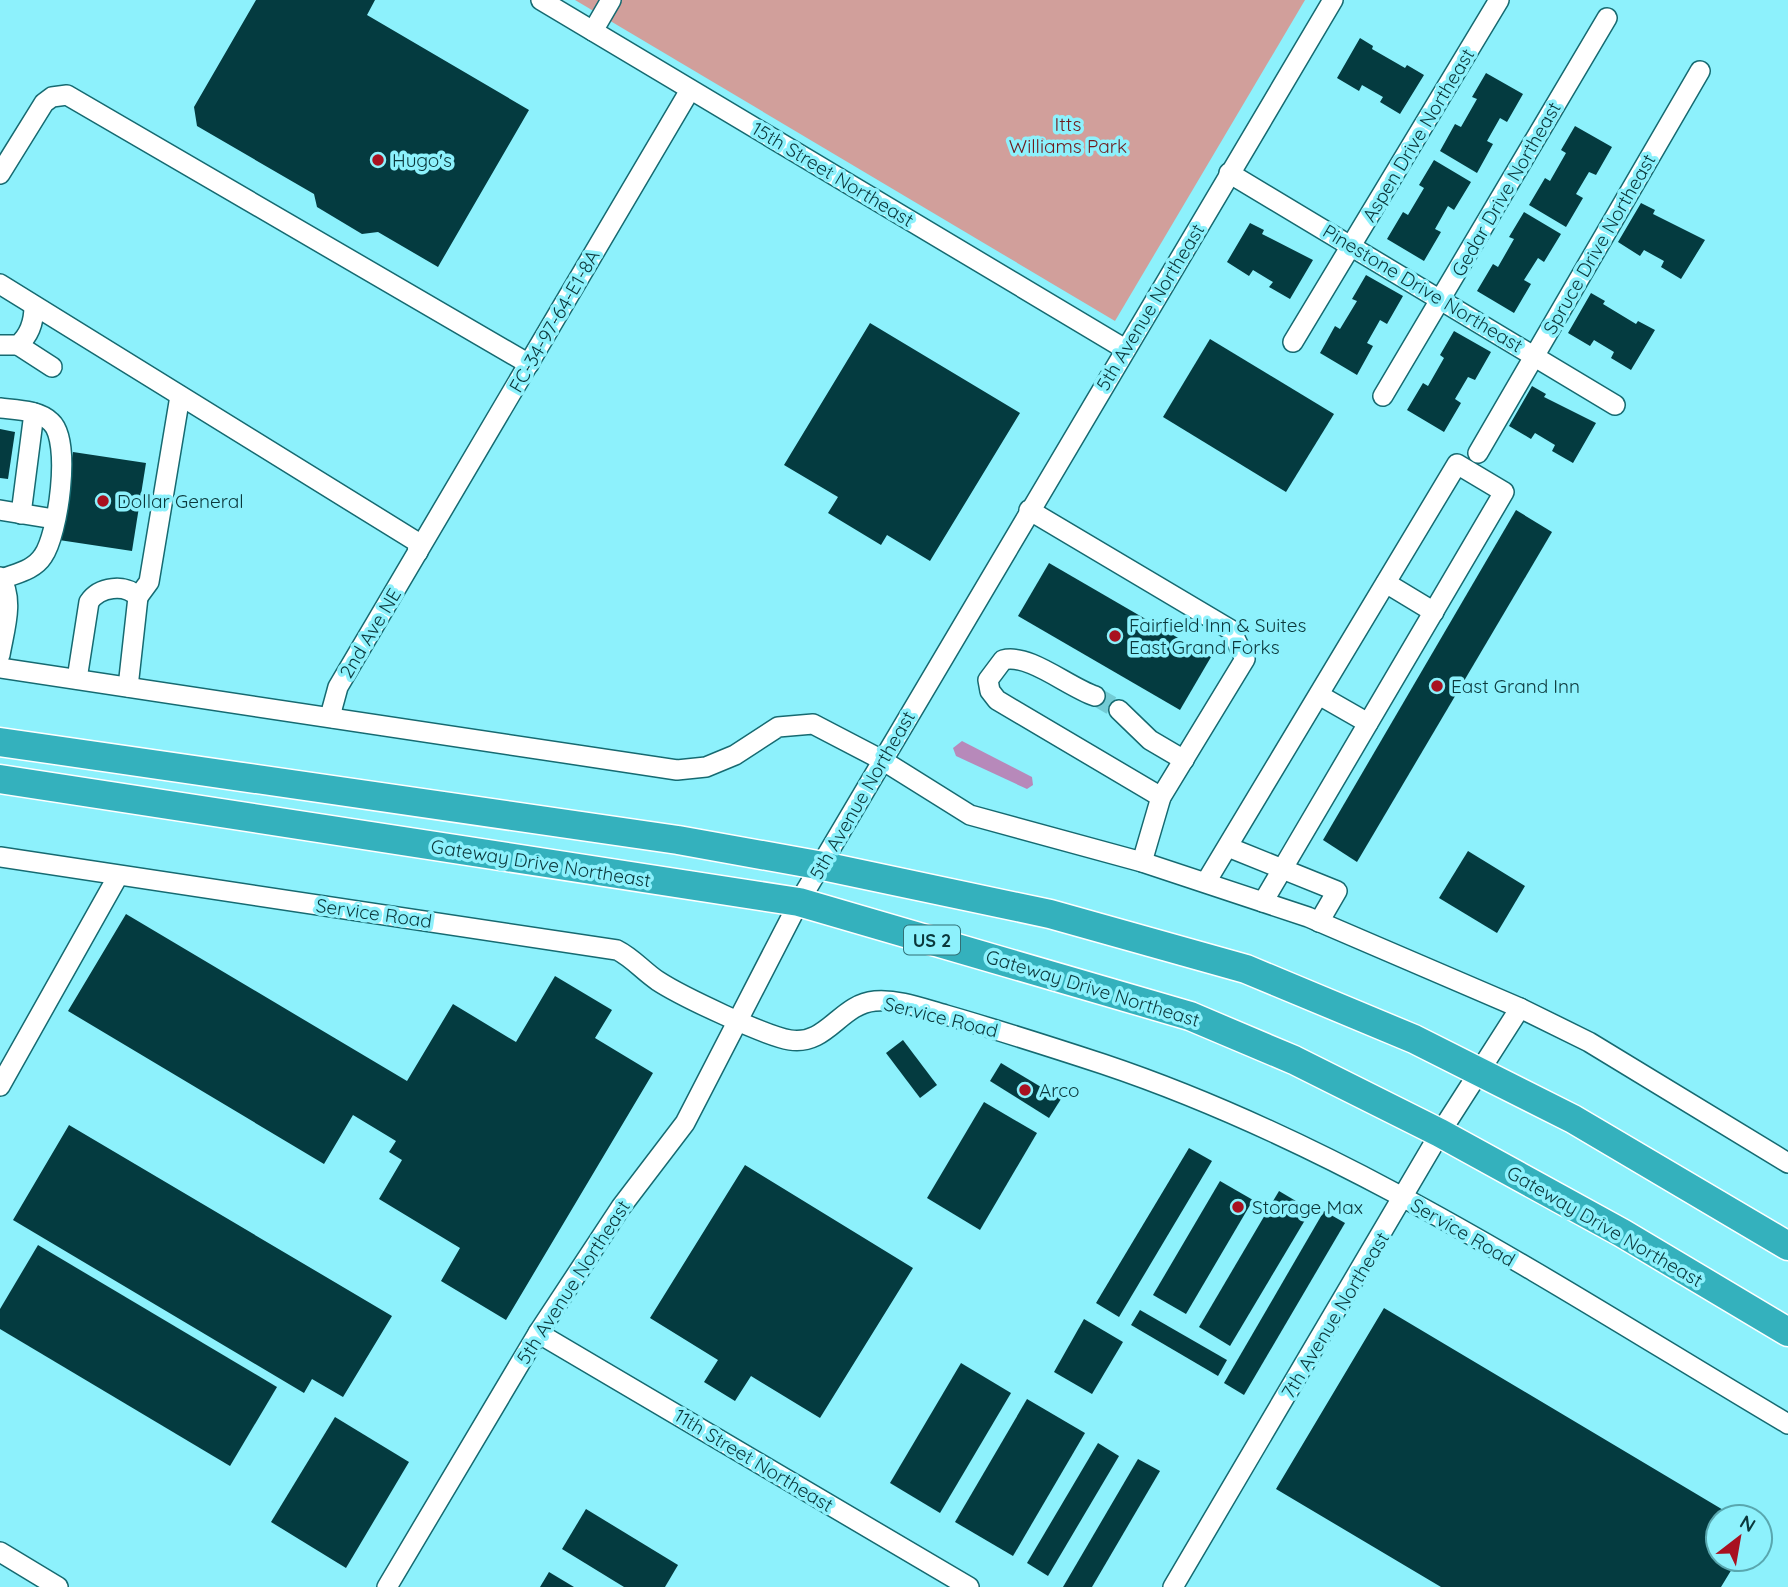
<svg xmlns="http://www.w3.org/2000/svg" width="1788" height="1587" viewBox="0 0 1788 1587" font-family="Quicksand,sans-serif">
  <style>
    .green { fill: #d19f9b }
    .water { fill: #b789ba }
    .building { fill: #043b40 }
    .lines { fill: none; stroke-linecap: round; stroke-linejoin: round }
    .minor-tunnel { stroke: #73ccd5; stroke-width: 19; stroke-dasharray: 19 10; stroke-linecap: butt }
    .minor-casing { stroke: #166a71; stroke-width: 22 }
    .highway-casing { stroke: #fff; stroke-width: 31 }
    .minor { stroke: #fff; stroke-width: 19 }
    .highway { stroke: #34b1bd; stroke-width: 28 }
    .poi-dot { fill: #a81120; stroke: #8df1fc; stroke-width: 2.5 }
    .labels { text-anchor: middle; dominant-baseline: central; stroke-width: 7; stroke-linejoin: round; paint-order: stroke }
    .shield { fill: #8df1fc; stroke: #316f75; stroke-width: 2 }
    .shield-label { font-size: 18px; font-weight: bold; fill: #0a373b }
    .park-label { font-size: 19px; fill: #6f1b1c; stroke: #8df1fc }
    .street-label { font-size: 19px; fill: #0a373b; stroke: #8df1fc }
    .poi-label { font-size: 19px; fill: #0a373b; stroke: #8df1fc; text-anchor: start }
  </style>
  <rect width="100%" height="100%" fill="#8df1fc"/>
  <path class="green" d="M 575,0 L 1305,0 L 1115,321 Z"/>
  <path class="water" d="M 962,741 L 1032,777 L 1033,785 L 1027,789 L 956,756 L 953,748 Z"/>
  <g class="building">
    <path d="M 256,0 L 375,0 L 367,15 L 529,110 L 438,267 L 378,232 L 362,234 L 317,207 L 314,194 L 197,126 L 194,107 Z"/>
    <path d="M 1360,38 L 1373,46 L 1372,49 L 1405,68 L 1407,65 L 1424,75 L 1400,114 L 1380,102 L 1383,97 L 1362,85 L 1359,91 L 1337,78 Z"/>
    <path d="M 1486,73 L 1523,94 L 1507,122 L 1500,118 L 1487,141 L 1493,144 L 1477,173 L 1440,151 L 1455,124 L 1461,127 L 1477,99 L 1472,97 Z"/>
    <path d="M 1575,126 L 1612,147 L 1596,175 L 1589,172 L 1576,194 L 1583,198 L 1566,227 L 1529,205 L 1545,178 L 1550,181 L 1566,153 L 1561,150 Z"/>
    <path d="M 1434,160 L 1471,182 L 1454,210 L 1448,206 L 1435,229 L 1441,232 L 1424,261 L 1387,239 L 1403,212 L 1408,215 L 1424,188 L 1419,185 Z"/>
    <path d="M 1641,203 L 1655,210 L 1653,214 L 1705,240 L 1681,279 L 1661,267 L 1664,261 L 1644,250 L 1640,256 L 1618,242 Z"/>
    <path d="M 1524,212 L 1561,234 L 1544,262 L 1538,258 L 1524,280 L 1531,284 L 1514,313 L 1477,291 L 1493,264 L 1498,267 L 1514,239 L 1509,237 Z"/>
    <path d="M 1250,223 L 1264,230 L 1262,234 L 1313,260 L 1290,299 L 1269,287 L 1273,282 L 1253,270 L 1249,276 L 1227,262 Z"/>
    <path d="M 1366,275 L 1403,296 L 1387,324 L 1380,320 L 1367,343 L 1373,346 L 1357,375 L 1320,353 L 1335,326 L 1340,329 L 1357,301 L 1352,299 Z"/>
    <path d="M 1591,293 L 1605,301 L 1603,304 L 1636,324 L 1638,321 L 1655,330 L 1631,370 L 1611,358 L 1614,352 L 1594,340 L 1590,346 L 1568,333 Z"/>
    <path d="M 870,323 L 1020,413 L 930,561 L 887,535 L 881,545 L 828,513 L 838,497 L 784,465 Z"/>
    <path d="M 1454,331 L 1491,352 L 1475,380 L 1468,377 L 1455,399 L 1461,403 L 1444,432 L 1407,410 L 1423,383 L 1428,386 L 1444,358 L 1440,355 Z"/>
    <path d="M 1210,339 L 1334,414 L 1286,492 L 1163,417 Z"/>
    <path d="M 1532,386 L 1546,394 L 1544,397 L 1596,423 L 1573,463 L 1552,451 L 1555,445 L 1535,433 L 1531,439 L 1509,426 Z"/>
    <path d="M 0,429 L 15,432 L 8,479 L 0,478 Z"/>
    <path d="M 73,452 L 146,463 L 132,551 L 59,540 Z"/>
    <path d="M 1516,510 L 1552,532 L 1357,862 L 1323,840 Z"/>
    <path d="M 1049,563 L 1211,657 L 1180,710 L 1018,616 Z"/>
    <path d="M 1468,851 L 1525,886 L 1497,933 L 1439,898 Z"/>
    <path d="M 126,914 L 407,1081 L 453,1004 L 516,1042 L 555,976 L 612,1010 L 595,1038 L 653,1073 L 506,1320 L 441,1281 L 460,1248 L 379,1199 L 402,1160 L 389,1152 L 396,1141 L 353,1115 L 324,1164 L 68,1011 Z"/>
    <path d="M 903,1040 L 937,1085 L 920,1098 L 886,1053 Z"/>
    <path d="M 1001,1063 L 1061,1099 L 1049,1118 L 990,1081 Z"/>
    <path d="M 984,1102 L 1037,1133 L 980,1230 L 927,1198 Z"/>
    <path d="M 69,1125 L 392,1316 L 343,1397 L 312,1379 L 304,1393 L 13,1220 Z"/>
    <path d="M 1189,1148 L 1212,1161 L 1119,1317 L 1096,1303 Z"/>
    <path d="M 745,1165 L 913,1268 L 820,1418 L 751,1376 L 735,1401 L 704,1382 L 718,1360 L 650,1318 Z"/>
    <path d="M 1220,1181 L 1253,1200 L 1186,1314 L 1153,1295 Z"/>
    <path d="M 1279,1191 L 1311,1210 L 1230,1346 L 1199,1327 Z"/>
    <path d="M 1324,1211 L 1345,1223 L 1244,1395 L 1224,1383 Z"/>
    <path d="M 38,1245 L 277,1387 L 230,1466 L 0,1329 L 0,1309 Z"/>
    <path d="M 1384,1308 L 1735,1517 L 1718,1517 L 1718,1559 L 1738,1559 L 1721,1587 L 1441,1587 L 1276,1489 Z"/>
    <path d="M 1140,1310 L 1227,1360 L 1218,1376 L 1131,1325 Z"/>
    <path d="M 1084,1319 L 1123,1342 L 1092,1394 L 1054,1372 Z"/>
    <path d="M 961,1363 L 1011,1393 L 940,1513 L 890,1483 Z"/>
    <path d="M 1027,1399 L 1085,1433 L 1013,1556 L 955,1522 Z"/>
    <path d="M 335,1417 L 409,1462 L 346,1568 L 271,1522 Z"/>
    <path d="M 1098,1443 L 1119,1456 L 1048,1576 L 1027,1563 Z"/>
    <path d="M 1138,1459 L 1160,1471 L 1092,1587 L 1063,1587 Z"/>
    <path d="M 586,1509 L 678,1565 L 665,1587 L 624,1587 L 562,1549 Z"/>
    <path d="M 549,1572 L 574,1587 L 540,1587 Z"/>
  </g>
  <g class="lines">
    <path class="minor-tunnel" d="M 1095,696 L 1119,710"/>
    <g class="minor-casing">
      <g id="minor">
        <path d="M 541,0 L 1125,349"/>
        <path d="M 593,31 L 611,0"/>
        <path d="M 1229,173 L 1615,405"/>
        <path d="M 0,174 L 44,103 L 52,97 L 67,95 L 529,364"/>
        <path d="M 0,284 L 417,542 L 418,552"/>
        <path d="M 1293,342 L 1499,0"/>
        <path d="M 0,345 L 18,345 C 30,335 34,321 34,306"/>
        <path d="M 18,345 L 52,367"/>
        <path d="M 1383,396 L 1607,18"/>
        <path d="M 0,408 C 16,410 39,410 51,422 C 72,441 58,535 43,556 C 34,570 17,573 2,579"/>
        <path d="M 1478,453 L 1700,71"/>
        <path d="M 0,510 L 54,519"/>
        <path d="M 1029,510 L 1231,630 L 1245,659 L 1161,797 L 1142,862"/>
        <path d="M 21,514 L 34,413"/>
        <path d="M 0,577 C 15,599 4,631 0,655"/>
        <path d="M 1386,583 L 1434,612"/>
        <path d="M 138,597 L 149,582 L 180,396"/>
        <path d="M 0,668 L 677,770 L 706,767 L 735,755 L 778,727 L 813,724 L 882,760 L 970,815 L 1142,862 L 1308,917 L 1520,1008 L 1589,1042 L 1788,1163"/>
        <path d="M 77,679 L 89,602 C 99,587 125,583 138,597 L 128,687"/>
        <path d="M 1319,695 L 1368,723"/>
        <path d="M 1095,696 C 1068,687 1029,653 1003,660 L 988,680 L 990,691 L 997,700 L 1161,797"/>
        <path d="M 1119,710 L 1150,740 L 1184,760"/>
        <path d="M 334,718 L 332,709 L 338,687 L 690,90"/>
        <path d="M 1228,847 L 1337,891 L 1319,922"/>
        <path d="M 0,857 L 617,950 C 633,958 643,971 658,981 C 681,996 765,1036 790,1040 C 827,1046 840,1004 875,1001 C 899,999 924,1009 946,1015 C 998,1030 1051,1047 1103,1064 C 1348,1146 1567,1293 1788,1424"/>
        <path d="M 1206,882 L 1457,464 L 1504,492 L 1263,902"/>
        <path d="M 0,1086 L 118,876"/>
        <path d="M 538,1333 L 969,1587"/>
        <path d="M 0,1552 L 58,1587"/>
        <path d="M 387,1587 L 538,1333 L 621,1207 L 685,1123 L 799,902 L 1333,0"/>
        <path d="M 1173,1587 L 1440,1133 L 1520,1008"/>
      </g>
    </g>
    <g class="highway-casing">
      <g id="highway">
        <path d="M 0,742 L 678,840 L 823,866 L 1050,914 L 1246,969 L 1414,1039 L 1573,1119 L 1788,1246"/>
        <path d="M 0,779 L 799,902 L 1190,1016 L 1294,1060 L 1440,1133 L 1622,1233 L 1788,1332"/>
      </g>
    </g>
    <use href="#minor" class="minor"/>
    <use href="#highway" class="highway"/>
  </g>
  <g class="poi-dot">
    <circle cx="378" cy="160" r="7"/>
    <circle cx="103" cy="501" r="7"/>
    <circle cx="1115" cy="636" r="7"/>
    <circle cx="1437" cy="686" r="7"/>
    <circle cx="1025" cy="1090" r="7"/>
    <circle cx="1238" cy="1207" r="7"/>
  </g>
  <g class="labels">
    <rect class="shield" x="904" y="925.5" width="56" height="29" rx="5"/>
    <g class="shield-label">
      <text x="932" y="940">US 2</text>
    </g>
    <g class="park-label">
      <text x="1068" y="124">Itts<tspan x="1068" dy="22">Williams Park</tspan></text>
    </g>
    <g class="street-label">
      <text transform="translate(1418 135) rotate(-59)">Aspen Drive Northeast</text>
      <text transform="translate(833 174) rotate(31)">15th Street Northeast</text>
      <text transform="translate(1506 189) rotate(-60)">Gedar Drive Northeast</text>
      <text transform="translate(1599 244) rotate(-60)">Spruce Drive Northeast</text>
      <text transform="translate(1423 288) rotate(31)">Pinestone Drive Northeast</text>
      <text transform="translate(1150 307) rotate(-59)">5th Avenue Northeast</text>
      <text transform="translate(554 321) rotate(-60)">FC-34-97-64-E1-8A</text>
      <text transform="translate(370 633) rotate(-59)">2nd Ave NE</text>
      <text transform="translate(862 795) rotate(-60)">5th Avenue Northeast</text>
      <text transform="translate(541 863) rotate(9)">Gateway Drive Northeast</text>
      <text transform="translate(374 913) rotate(8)">Service Road</text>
      <text transform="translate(1093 988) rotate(17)">Gateway Drive Northeast</text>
      <text transform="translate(941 1017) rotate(14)">Service Road</text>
      <text transform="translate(1605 1226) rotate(30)">Gateway Drive Northeast</text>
      <text transform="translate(1463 1232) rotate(30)">Service Road</text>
      <text transform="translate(573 1282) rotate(-57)">5th Avenue Northeast</text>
      <text transform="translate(1335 1315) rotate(-59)">7th Avenue Northeast</text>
      <text transform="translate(754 1460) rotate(31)">11th Street Northeast</text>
    </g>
    <g class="poi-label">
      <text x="392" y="160">Hugo's</text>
      <text x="117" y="501">Dollar General</text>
      <text x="1129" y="625">Fairfield Inn &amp; Suites<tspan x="1129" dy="22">East Grand Forks</tspan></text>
      <text x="1451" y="686">East Grand Inn</text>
      <text x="1039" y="1090">Arco</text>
      <text x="1252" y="1207">Storage Max</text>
    </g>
  </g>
  <g transform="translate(1739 1538) rotate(31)"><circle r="33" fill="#8df1fc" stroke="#59a7af" stroke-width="2"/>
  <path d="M0-5L12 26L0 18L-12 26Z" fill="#a81120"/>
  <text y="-10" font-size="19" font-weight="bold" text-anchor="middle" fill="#0a373b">N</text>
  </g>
</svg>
